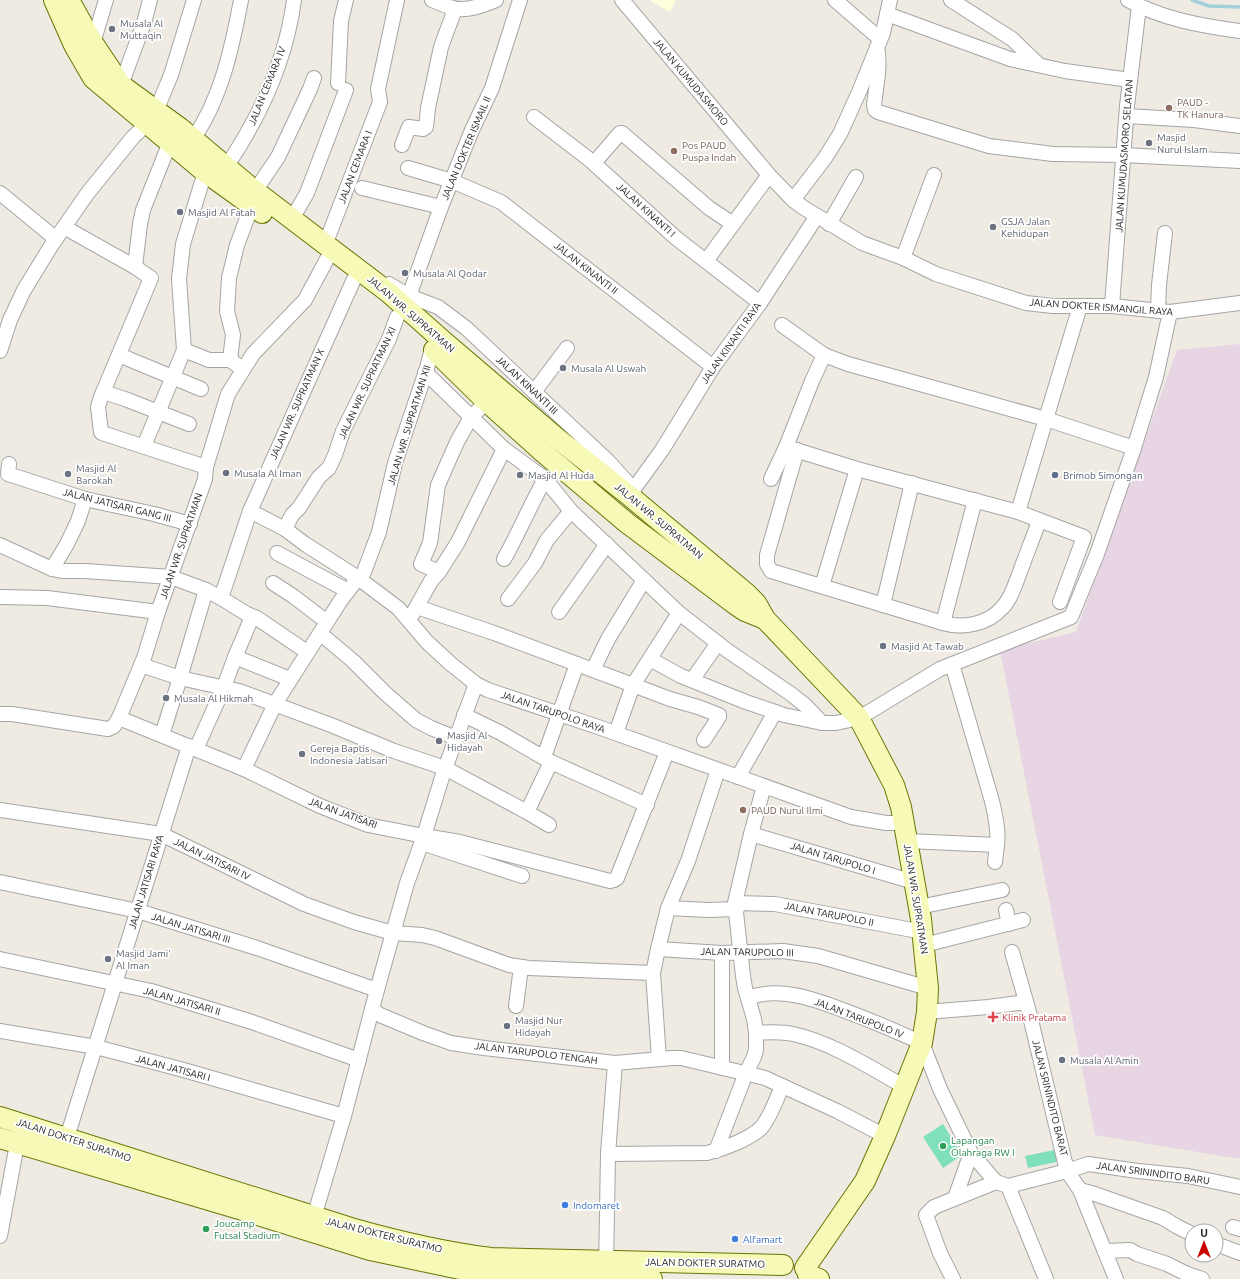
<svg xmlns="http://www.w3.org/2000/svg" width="1240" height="1279" viewBox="0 0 1240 1279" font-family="Ubuntu,sans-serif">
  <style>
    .industrial { fill: #e8d5e4 }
    .education { fill: #feffdc }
    .pitch { fill: #80e0bc }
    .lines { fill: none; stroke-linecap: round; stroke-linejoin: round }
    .stream { stroke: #a3cfdd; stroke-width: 3.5 }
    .street-casing { stroke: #a5a5a5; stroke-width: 16 }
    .secondary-casing { stroke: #687603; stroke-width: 22 }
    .street { stroke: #fff; stroke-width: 14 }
    .secondary { stroke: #f6fab6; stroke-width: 20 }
    .worship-dot { fill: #6b7280; stroke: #fff; stroke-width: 1.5 }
    .education-dot { fill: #8d6e63; stroke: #fff; stroke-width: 1.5 }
    .service-dot { fill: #5c6f8a; stroke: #fff; stroke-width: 1.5 }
    .health-dot { fill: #e0444e; stroke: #fff; stroke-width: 1.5 }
    .leisure-dot { fill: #2e9e5b; stroke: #fff; stroke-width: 1.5 }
    .shop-dot { fill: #3f7fe0; stroke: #fff; stroke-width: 1.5 }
    .labels { text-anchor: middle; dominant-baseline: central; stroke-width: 3.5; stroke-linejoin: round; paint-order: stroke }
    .worship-label { font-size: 10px; fill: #5b616d; stroke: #fff; text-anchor: start }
    .street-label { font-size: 10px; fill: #1e1e1e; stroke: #fff }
    .education-label { font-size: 10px; fill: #785e54; stroke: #fff; text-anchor: start }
    .service-label { font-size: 10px; fill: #4e5e75; stroke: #fff; text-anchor: start }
    .health-label { font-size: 10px; fill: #be3a42; stroke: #fff; text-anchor: start }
    .leisure-label { font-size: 10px; fill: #27864d; stroke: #fff; text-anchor: start }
    .shop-label { font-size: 10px; fill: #366cbe; stroke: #fff; text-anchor: start }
  </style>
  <rect width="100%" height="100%" fill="#efebe3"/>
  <path class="industrial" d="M 1240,344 L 1240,1159 L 1095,1135 L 1000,650 L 1076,632 L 1177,350 Z"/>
  <path class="education" d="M 649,0 L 676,0 L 670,12 Z"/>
  <g class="pitch">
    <path d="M 943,1124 L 962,1155 L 943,1168 L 923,1137 Z"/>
    <path d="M 1059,1149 L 1061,1161 L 1028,1168 L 1025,1156 Z"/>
  </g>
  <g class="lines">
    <path class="stream" d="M 1192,0 L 1209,6 L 1240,7"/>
    <g class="street-casing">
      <g id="street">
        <path d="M 432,0 C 439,3 446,6 453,8 C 466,12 484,5 496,0"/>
        <path d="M 622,0 L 769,175 L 793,200 L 804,208 L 862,243 L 903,258 L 936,274 L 1026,303 L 1053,306 L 1112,306 L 1170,312 L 1240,303"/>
        <path d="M 835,0 L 880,39"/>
        <path d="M 951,0 L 1012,39 L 1039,65"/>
        <path d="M 1128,0 C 1162,19 1202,26 1240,31"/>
        <path d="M 887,14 L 1010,59 L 1065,71 L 1130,80"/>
        <path d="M 93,43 L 106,0"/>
        <path d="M 877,47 C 881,65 876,87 874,105 L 875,110 L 878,112 L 989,146 L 1053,154 L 1123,155 L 1240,161"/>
        <path d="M 338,83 L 341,21 L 346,0"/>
        <path d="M 121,85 L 144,23 L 150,0"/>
        <path d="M 1127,116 L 1194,120 L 1240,126"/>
        <path d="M 534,117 L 590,160 L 676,238 L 760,303"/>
        <path d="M 193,139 C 221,99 232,48 241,0"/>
        <path d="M 402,145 L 409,127 L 423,129 L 426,127 L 428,108 L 441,47 L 455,9"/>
        <path d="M 594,163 L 620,133 L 622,133 L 709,208 L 733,224"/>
        <path d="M 226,167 C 260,117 286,60 294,0"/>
        <path d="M 408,168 L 452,181 L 501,202 L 713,367"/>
        <path d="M 362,188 L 441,207"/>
        <path d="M 255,191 L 278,157 L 310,89 L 314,78"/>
        <path d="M 0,193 L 56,239"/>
        <path d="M 793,200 L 825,158 L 840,134 L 859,92 L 883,33 L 890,0"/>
        <path d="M 292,219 L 307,193 L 346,90"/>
        <path d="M 829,224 L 856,177"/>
        <path d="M 64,227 L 135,267 L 151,278 L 101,397 L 98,407 L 101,432 L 102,433 L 206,467"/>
        <path d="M 325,245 L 380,102 L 378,89 L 397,0"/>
        <path d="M 903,258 L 934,175"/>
        <path d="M 706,261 L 769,175"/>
        <path d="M 135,267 L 140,224 L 143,210 L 170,142"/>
        <path d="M 389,284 L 409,296 L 438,307 L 466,328 L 608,461 L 634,490"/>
        <path d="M 409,296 L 441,207 L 472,130 L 492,88 L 520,0"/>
        <path d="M 1112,306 L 1127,106 L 1139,6"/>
        <path d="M 1158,311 L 1159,285 L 1165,233"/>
        <path d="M 782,325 L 824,355 L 848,364 L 1046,419 L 1134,448"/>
        <path d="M 184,350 L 209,360 L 230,360 L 237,365"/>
        <path d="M 0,351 L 10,320 L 24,290 L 51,246 L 87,194 L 133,137 L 148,123 L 156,111 L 171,75 L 194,0"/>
        <path d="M 119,355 L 201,389"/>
        <path d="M 824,355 L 812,381 L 786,447 L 857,469 L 1018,512 L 1084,537 L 1060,602"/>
        <path d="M 230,360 L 233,335 L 227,311 L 229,278 L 237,245 L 252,205"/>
        <path d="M 425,372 L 504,449 L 545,479 L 571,511 L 679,613 L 728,651 L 791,694 L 806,706 L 822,723"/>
        <path d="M 103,392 L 125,399 L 189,424"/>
        <path d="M 534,392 L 567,348"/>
        <path d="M 144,446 L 184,350 L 179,279 L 183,244 L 205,172"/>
        <path d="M 797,450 L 767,555 L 767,564 L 771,571 L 943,623 C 963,629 988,624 1002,608 C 1011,599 1015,585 1020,572 C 1026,555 1033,538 1039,521"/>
        <path d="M 9,464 L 8,474 L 85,499 L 154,514 L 190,524"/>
        <path d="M 771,479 L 786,447"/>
        <path d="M 633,490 L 662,450 L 713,367 L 760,303 L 817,216"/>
        <path d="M 250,511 L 285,529 L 305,544 L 358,578 L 398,608 L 427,642 L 451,664 L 476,684 L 488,690 L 601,728 L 851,817 L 886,823 L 904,823"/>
        <path d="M 1018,512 L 1080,306"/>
        <path d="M 285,529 L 292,515 L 299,508 L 319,477 L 329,468 L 335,455 L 343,431 L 389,339 L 397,317"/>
        <path d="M 0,545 L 52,569 L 62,571 L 85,571 L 171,577 L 206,590 L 221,598 L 247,614 L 257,618 L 307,652"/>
        <path d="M 277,553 L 348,591"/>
        <path d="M 504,559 C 519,533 530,505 545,479"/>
        <path d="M 52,569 L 67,544 L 78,521 L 85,499"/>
        <path d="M 364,572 L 379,532 L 395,463 L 427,368 L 432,348"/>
        <path d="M 439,572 L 421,564 L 430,543 L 438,485 L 457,442 L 471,417 L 493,396"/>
        <path d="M 273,583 L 293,596 L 327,622"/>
        <path d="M 822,586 L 857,469"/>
        <path d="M 0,597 L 47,598 L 158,612"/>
        <path d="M 221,598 L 250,511 L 354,279"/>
        <path d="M 508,599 L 535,563 L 547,540 L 571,511"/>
        <path d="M 883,605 L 912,483"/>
        <path d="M 417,607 L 494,633 L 633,685 L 670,699 L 698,707 L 719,715 L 719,717 L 704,740"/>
        <path d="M 559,612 L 607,544"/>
        <path d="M 412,615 L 431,581 L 439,572 L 458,542 L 504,449"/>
        <path d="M 943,623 L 975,500"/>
        <path d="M 321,634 L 353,661 L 385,693 L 416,720 L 431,728 L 456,738"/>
        <path d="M 235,657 L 290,679"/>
        <path d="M 650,659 L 681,676 L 746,702 L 784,715 L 822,723 L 836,723 L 859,718 L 940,669 L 1071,617 L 1097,554 L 1134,448 L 1156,377 L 1170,312"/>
        <path d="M 141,665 L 180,678 L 239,691 L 331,725 L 394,751 L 445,768 L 527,812 L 549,825"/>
        <path d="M 593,670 L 608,639 L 644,580"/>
        <path d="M 692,680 L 718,643"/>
        <path d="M 0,714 L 12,714 L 108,729 L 114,726 L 119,718 L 144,658 L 158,612 L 205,479 L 206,467 L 228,394 L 253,354 L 305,300 L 327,259"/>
        <path d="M 464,715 L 501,733 L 551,762 L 647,805"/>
        <path d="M 119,718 L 244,769 L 320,806 L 368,825 L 424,836 L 460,842 L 610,881 L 614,880 L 617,878 L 667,752"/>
        <path d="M 616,733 L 633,685 L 679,613"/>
        <path d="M 162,735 L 180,678 L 206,590"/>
        <path d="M 196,749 L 224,687 L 235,657 L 252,617"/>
        <path d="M 544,757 L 577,664"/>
        <path d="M 244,769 L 275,704 L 341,600 L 358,578"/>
        <path d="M 738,777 L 775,712"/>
        <path d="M 0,810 L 161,834 L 304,904 L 354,922 L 393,933 L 422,935 L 435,938 L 509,965 L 529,968 L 653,973"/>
        <path d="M 527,812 L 551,762"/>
        <path d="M 751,834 L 914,882"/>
        <path d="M 907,841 L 997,845 C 999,830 995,815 992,801 L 952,664"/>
        <path d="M 422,843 L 522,876"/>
        <path d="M 995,862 L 997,845"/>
        <path d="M 0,882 L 138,911 L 257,948 L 377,990"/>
        <path d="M 735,903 L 775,904 L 923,932"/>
        <path d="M 919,907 L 1002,890"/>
        <path d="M 668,908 L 708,910 L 737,909"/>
        <path d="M 1006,910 L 1009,924"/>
        <path d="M 924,945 L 1023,920"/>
        <path d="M 658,949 L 722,953 L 783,951 L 818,956 L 928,988"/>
        <path d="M 1012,952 L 1029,1012 L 1067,1171 L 1080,1190 L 1116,1279"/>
        <path d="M 722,953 L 722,1068"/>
        <path d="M 0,959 L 151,991 L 252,1022 L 359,1060"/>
        <path d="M 748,998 C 779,986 814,999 843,1010 C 870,1020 896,1031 922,1043 L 940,1089 L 971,1153 L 996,1182"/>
        <path d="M 516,1006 L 521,967"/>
        <path d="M 372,1009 L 380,1015 L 423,1033 L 451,1043 L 484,1048 L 615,1063 L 608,1154 L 606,1269"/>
        <path d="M 927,1012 L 988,1007 L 1026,1002"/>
        <path d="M 0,1031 L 96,1047 L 180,1069 L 344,1116"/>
        <path d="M 756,1033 C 768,1032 781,1031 793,1034 C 831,1042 871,1068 905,1087"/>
        <path d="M 659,1059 L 653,973 L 658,949 L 668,908 L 688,861 L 718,770"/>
        <path d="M 615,1063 L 672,1058 L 681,1058 L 765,1078 L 837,1111 L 885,1136"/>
        <path d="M 64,1147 L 189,746"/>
        <path d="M 716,1151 L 746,1073 L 754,1057 L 756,1050 L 756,1033 L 754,1019 L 745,988 L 743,976 L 735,903 L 751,834 L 764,786"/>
        <path d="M 608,1154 L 707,1153 C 723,1149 750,1139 761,1128 C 770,1118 777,1098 782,1086"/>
        <path d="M 1008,1186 L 1046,1279"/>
        <path d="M 1080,1190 L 1095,1194 L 1163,1218 L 1176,1226 L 1192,1234"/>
        <path d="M 955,1198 L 971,1153"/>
        <path d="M 314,1217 L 344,1116 L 377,990 L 407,883 L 424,836 L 443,774 L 476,684"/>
        <path d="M 1233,1227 L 1240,1229"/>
        <path d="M 0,1236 L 17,1144 L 20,1136"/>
        <path d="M 1216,1244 L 1240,1253"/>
        <path d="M 1105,1251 L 1130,1250 L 1137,1254 L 1167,1264 L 1187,1274 L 1202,1279"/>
        <path d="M 953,1279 L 940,1253 L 926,1215 L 934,1207 L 996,1182 L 1008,1186 L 1067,1171 L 1088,1164 L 1138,1171 L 1188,1176 L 1240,1187"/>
      </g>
    </g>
    <g class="secondary-casing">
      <g id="secondary">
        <path d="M 54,0 L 74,45 L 93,78 L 205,172 L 262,213"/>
        <path d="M 69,0 L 93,43 L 121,85 L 180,128 L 255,191 L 388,292 L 442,340 L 558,439 L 631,497 L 747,594 L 756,603 L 765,619 L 859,718 L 894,785 L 901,807 L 921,919 L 928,988 L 927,1012 L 922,1043 L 885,1136 L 865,1181 L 805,1268"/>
        <path d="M 434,350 L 487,402 L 544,453 L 627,523 L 736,605 L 745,611 L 765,619"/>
        <path d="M 0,1117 L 351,1228 C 397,1241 444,1252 491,1258 L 783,1265"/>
        <path d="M 0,1138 L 239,1209 L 370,1250 L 460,1269 L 477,1272 L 571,1277 L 652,1279"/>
        <path d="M 808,1275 L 819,1279"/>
      </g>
    </g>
    <use href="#street" class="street"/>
    <use href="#secondary" class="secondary"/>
  </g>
  <g class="worship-dot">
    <circle cx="112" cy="29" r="4"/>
    <circle cx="1149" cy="143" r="4"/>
    <circle cx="180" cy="212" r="4"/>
    <circle cx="993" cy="227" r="4"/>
    <circle cx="405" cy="273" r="4"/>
    <circle cx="563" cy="368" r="4"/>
    <circle cx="226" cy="473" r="4"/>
    <circle cx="68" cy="474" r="4"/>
    <circle cx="520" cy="475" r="4"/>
    <circle cx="883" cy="646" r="4"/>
    <circle cx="166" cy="698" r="4"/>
    <circle cx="439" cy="741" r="4"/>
    <circle cx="302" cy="754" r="4"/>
    <circle cx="108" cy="959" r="4"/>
    <circle cx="507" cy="1026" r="4"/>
    <circle cx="1062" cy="1060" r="4"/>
  </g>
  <g class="education-dot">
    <circle cx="1169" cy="108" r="4"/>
    <circle cx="674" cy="151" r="4"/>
    <circle cx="743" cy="810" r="4"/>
  </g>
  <circle class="service-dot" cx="1055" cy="475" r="4"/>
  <path class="health-dot" d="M991 1011h4v4h4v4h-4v4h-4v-4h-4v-4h4z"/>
  <g class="leisure-dot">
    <circle cx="943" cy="1146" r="4"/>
    <circle cx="206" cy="1229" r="4"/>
  </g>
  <g class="shop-dot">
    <circle cx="565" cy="1205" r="4"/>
    <circle cx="735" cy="1239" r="4"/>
  </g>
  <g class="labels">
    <g class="worship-label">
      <text x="120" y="23">Musala Al<tspan x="120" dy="12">Muttaqin</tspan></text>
      <text x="1157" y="137">Masjid<tspan x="1157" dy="12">Nurul Islam</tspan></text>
      <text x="188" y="212">Masjid Al Fatah</text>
      <text x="1001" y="221">GSJA Jalan<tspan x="1001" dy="12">Kehidupan</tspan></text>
      <text x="413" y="273">Musala Al Qodar</text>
      <text x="571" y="368">Musala Al Uswah</text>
      <text x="76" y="468">Masjid Al<tspan x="76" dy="12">Barokah</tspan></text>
      <text x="234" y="473">Musala Al Iman</text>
      <text x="528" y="475">Masjid Al Huda</text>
      <text x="891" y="646">Masjid At Tawab</text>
      <text x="174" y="698">Musala Al Hikmah</text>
      <text x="447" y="735">Masjid Al<tspan x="447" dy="12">Hidayah</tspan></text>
      <text x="310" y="748">Gereja Baptis<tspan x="310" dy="12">Indonesia Jatisari</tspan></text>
      <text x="116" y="953">Masjid Jami'<tspan x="116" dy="12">Al Iman</tspan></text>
      <text x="515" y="1020">Masjid Nur<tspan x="515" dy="12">Hidayah</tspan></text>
      <text x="1070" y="1060">Musala Al Amin</text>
    </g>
    <g class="street-label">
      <text transform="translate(691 82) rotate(50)">JALAN KUMUDASMORO</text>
      <text transform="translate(267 86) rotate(-68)">JALAN CEMARA IV</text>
      <text transform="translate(466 148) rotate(-67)">JALAN DOKTER ISMAIL II</text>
      <text transform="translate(1124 156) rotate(-86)">JALAN KUMUDASMORO SELATAN</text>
      <text transform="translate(355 167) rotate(-69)">JALAN CEMARA I</text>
      <text transform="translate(646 210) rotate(42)">JALAN KINANTI I</text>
      <text transform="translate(586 268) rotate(38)">JALAN KINANTI II</text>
      <text transform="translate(1101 307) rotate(4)">JALAN DOKTER ISMANGIL RAYA</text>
      <text transform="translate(411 314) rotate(41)">JALAN WR. SUPRATMAN</text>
      <text transform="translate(731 343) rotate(-55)">JALAN KINANTI RAYA</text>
      <text transform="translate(367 383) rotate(-65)">JALAN WR. SUPRATMAN XI</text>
      <text transform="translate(527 385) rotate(43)">JALAN KINANTI III</text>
      <text transform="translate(297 404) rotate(-66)">JALAN WR. SUPRATMAN X</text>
      <text transform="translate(409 425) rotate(-73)">JALAN WR. SUPRATMAN XII</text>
      <text transform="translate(117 505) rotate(14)">JALAN JATISARI GANG III</text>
      <text transform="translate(659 521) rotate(40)">JALAN WR. SUPRATMAN</text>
      <text transform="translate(181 546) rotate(-71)">JALAN WR. SUPRATMAN</text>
      <text transform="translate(553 712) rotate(19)">JALAN TARUPOLO RAYA</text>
      <text transform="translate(343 813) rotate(20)">JALAN JATISARI</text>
      <text transform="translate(833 858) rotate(17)">JALAN TARUPOLO I</text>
      <text transform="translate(212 859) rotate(26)">JALAN JATISARI IV</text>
      <text transform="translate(146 882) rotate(-73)">JALAN JATISARI RAYA</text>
      <text transform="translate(916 899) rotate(81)">JALAN WR. SUPRATMAN</text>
      <text transform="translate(829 914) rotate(11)">JALAN TARUPOLO II</text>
      <text transform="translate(191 928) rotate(17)">JALAN JATISARI III</text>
      <text transform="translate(747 952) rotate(1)">JALAN TARUPOLO III</text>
      <text transform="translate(182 1001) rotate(16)">JALAN JATISARI II</text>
      <text transform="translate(859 1018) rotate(21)">JALAN TARUPOLO IV</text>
      <text transform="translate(536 1053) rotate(7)">JALAN TARUPOLO TENGAH</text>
      <text transform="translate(173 1068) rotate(15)">JALAN JATISARI I</text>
      <text transform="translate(1050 1098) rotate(76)">JALAN SRININDITO BARAT</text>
      <text transform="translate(74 1140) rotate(18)">JALAN DOKTER SURATMO</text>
      <text transform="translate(1153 1173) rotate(8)">JALAN SRININDITO BARU</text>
      <text transform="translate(384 1235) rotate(14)">JALAN DOKTER SURATMO</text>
      <text transform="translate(705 1263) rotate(1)">JALAN DOKTER SURATMO</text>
    </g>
    <g class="education-label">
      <text x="1177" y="102">PAUD -<tspan x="1177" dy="12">TK Hanura</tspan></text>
      <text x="682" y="145">Pos PAUD<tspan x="682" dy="12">Puspa Indah</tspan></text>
      <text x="751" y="810">PAUD Nurul Ilmi</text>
    </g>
    <g class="service-label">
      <text x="1063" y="475">Brimob Simongan</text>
    </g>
    <g class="health-label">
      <text x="1002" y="1017">Klinik Pratama</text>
    </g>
    <g class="leisure-label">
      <text x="951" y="1140">Lapangan<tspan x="951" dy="12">Olahraga RW I</tspan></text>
      <text x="214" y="1223">Joucamp<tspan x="214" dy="12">Futsal Stadium</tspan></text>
    </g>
    <g class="shop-label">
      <text x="573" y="1205">Indomaret</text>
      <text x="743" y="1239">Alfamart</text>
    </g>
  </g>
  <g transform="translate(1204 1243)"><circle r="19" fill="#ffffff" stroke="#a5a5a5"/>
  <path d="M0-3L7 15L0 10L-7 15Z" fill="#cb0300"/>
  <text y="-6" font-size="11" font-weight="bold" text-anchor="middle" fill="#1e1e1e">U</text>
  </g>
</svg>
